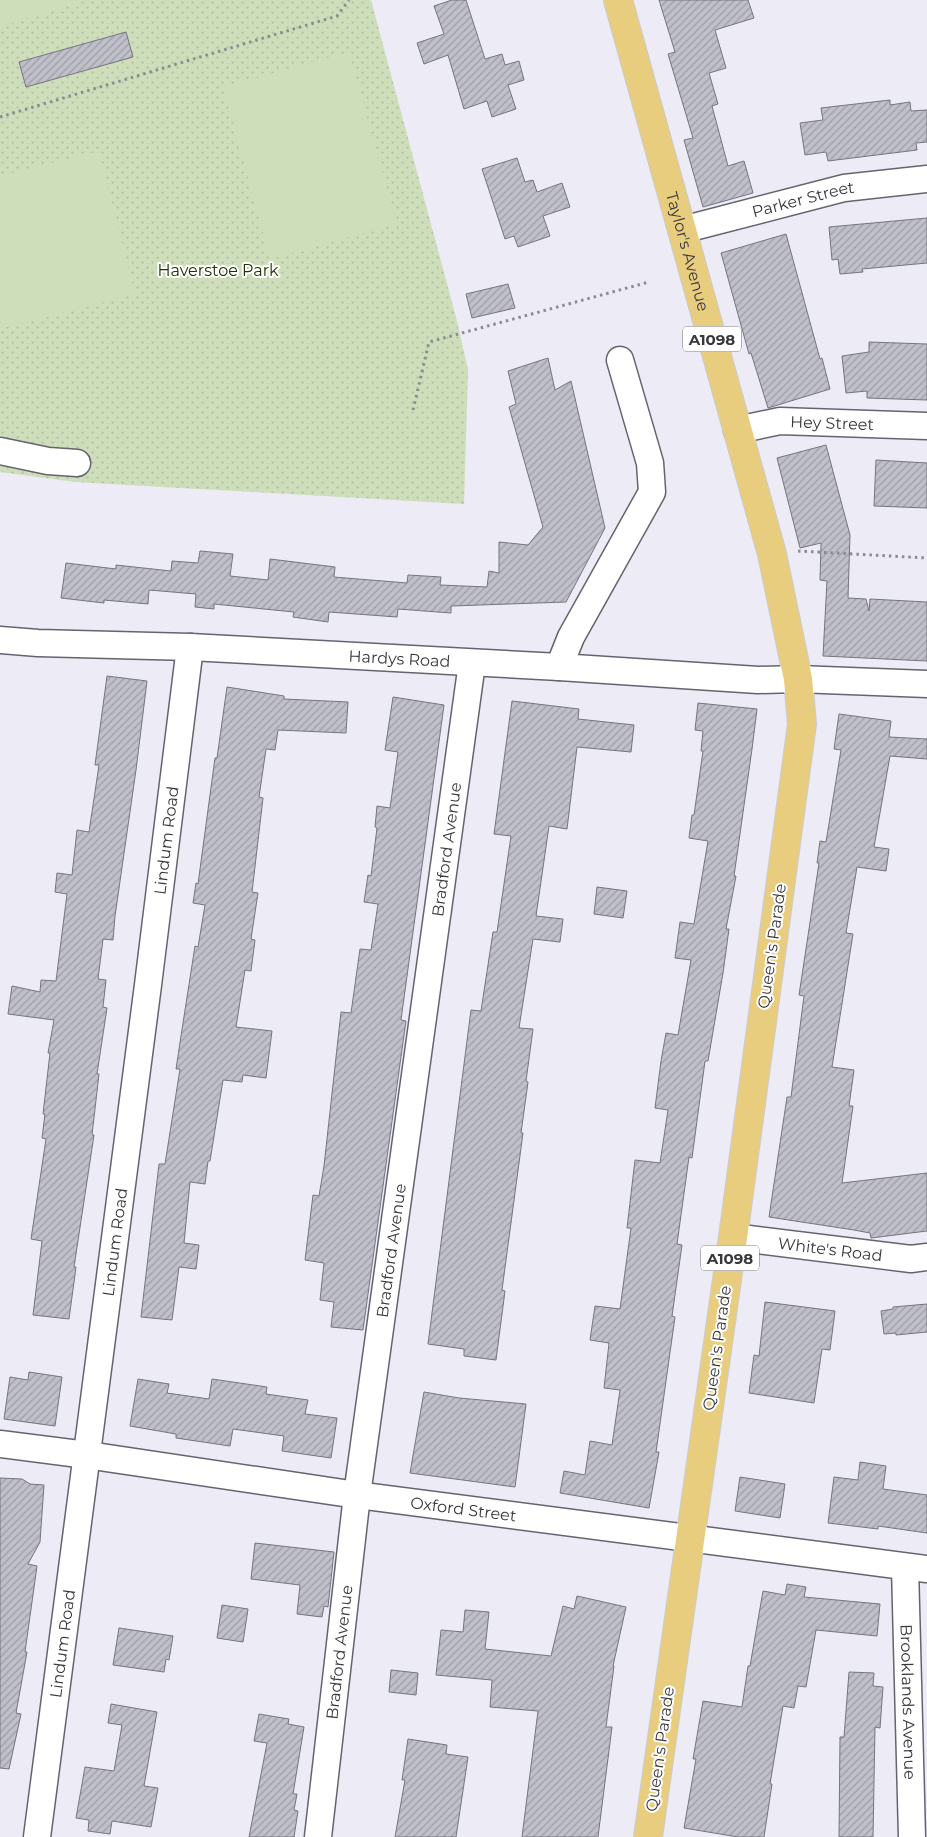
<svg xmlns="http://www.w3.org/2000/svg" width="927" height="1837" viewBox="0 0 927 1837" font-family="Montserrat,sans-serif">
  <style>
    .green { fill: url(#green-dots) }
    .pitch { fill: #cfdeba }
    .building { fill: url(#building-hatch); stroke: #75757f }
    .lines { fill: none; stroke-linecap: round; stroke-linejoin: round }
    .minor-casing { stroke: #65646e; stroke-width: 29 }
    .major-casing { stroke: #cbcbcc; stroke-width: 30 }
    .path { stroke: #8b8b92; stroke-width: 3; stroke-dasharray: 2.5 4; stroke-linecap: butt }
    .minor { stroke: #fff; stroke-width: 26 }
    .major { stroke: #e9cd7f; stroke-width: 28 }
    .labels { text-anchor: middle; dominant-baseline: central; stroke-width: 4; stroke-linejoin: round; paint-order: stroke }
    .shield { fill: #fff; stroke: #747476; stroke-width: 1 }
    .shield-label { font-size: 15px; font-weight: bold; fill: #38383c }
    .street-label { font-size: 16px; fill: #38383c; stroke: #fff }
    .park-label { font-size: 16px; fill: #223102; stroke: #fff }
  </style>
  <defs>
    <pattern id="green-dots" width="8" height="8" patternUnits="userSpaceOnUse" patternTransform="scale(1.25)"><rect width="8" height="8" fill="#cfdeba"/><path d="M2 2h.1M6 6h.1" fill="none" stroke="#b2bfa1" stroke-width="1.8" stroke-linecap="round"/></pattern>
    <pattern id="building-hatch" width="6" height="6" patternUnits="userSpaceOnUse" patternTransform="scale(1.25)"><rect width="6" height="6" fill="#c0c0cb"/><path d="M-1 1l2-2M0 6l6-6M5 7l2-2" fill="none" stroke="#9d9da6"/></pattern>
  </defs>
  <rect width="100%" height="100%" fill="#ecebf6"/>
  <path class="green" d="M 0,0 L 371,0 L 457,321 L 468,370 L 464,504 L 75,482 L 0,472 Z"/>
  <g class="pitch">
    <path d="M 0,0 L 81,0 L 81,1 L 0,27 Z"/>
    <path d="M 349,52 L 397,224 L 270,259 L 223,87 Z"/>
    <path d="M 99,151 L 135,294 L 0,329 L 0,176 Z"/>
  </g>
  <g class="building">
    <path d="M 452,0 L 466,0 L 485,59 L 502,54 L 505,65 L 519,61 L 524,80 L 508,85 L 516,109 L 492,117 L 487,101 L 464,109 L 448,55 L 424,64 L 417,43 L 444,34 L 434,6 Z"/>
    <path d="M 659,0 L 748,0 L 754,18 L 715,30 L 726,68 L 709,73 L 718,104 L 712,106 L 728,166 L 744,161 L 753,193 L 703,207 L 684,140 L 693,138 L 668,54 L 675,52 Z"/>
    <path d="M 126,32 L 133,57 L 26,87 L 19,62 Z"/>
    <path d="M 890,100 L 890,105 L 910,102 L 911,111 L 927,110 L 927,142 L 916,143 L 917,150 L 828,161 L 826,152 L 805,155 L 800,123 L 823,120 L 821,108 Z"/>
    <path d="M 517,158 L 525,182 L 533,180 L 537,192 L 562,183 L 570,207 L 543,216 L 550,236 L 518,247 L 514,236 L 505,239 L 482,169 Z"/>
    <path d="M 927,218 L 927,263 L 862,269 L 863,272 L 840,274 L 838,259 L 832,260 L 829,227 Z"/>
    <path d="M 786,234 L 820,359 L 822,358 L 830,389 L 768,408 L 751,353 L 749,354 L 721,253 Z"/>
    <path d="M 508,284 L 515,308 L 472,318 L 466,294 Z"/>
    <path d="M 869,342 L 927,344 L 927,400 L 867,398 L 867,391 L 846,393 L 842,356 L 869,352 Z"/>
    <path d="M 548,358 L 555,390 L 571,381 L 605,528 L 566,602 L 451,606 L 451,613 L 398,609 L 397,617 L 329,612 L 328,622 L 293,617 L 294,612 L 214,604 L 214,609 L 195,607 L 196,594 L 149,590 L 148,604 L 104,600 L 104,603 L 61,598 L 66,563 L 116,569 L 116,565 L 171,571 L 172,561 L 198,563 L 200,551 L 233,554 L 230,576 L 268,580 L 270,559 L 335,567 L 334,577 L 407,583 L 408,575 L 441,577 L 440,585 L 487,587 L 489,571 L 499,573 L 499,542 L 528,545 L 543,527 L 509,407 L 516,404 L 508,371 Z"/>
    <path d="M 826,445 L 850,535 L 848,598 L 866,599 L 869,611 L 870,599 L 927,602 L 927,661 L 823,656 L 827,581 L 820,580 L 821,543 L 800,548 L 777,458 Z"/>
    <path d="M 876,460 L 927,463 L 927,508 L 874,506 Z"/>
    <path d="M 107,676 L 147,681 L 136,770 L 115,916 L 113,940 L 103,939 L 98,979 L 106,980 L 103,1007 L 107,1008 L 97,1074 L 99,1074 L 92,1135 L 94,1135 L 74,1267 L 76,1267 L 69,1319 L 33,1315 L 42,1241 L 31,1239 L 46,1139 L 42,1138 L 45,1114 L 43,1114 L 50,1053 L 48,1053 L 54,1020 L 8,1014 L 12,986 L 40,992 L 41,980 L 56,981 L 67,894 L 55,892 L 57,873 L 72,875 L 77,830 L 89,832 L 99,765 L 95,765 Z"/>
    <path d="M 227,687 L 284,696 L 284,699 L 348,702 L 346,733 L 278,730 L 275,750 L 266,749 L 259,797 L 263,798 L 252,892 L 258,893 L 251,939 L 255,940 L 251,971 L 245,970 L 236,1027 L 272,1031 L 266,1078 L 243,1075 L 242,1082 L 223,1080 L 210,1161 L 208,1161 L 205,1184 L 190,1182 L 184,1243 L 199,1245 L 196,1269 L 179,1267 L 172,1320 L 141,1317 L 159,1164 L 165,1164 L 180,1069 L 176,1069 L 181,1036 L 195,946 L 198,947 L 205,905 L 193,903 L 196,883 L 198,884 L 215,758 L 217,758 Z"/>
    <path d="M 393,697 L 444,705 L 401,1020 L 406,1021 L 363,1330 L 331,1327 L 334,1302 L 320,1300 L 324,1263 L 305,1260 L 313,1195 L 319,1196 L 324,1166 L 341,1012 L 351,1013 L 360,949 L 371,950 L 378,904 L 364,902 L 368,875 L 371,876 L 377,828 L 375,827 L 377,806 L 390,808 L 398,752 L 385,750 Z"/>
    <path d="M 512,701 L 579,709 L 578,719 L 634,725 L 631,752 L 577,747 L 567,829 L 549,826 L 536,916 L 563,919 L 560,942 L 533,939 L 519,1028 L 533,1029 L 526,1081 L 528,1082 L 521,1133 L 523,1133 L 502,1290 L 505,1291 L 496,1360 L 464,1356 L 464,1349 L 428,1344 L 471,1010 L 481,1011 L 493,932 L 497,932 L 511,836 L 494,834 Z"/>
    <path d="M 698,703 L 757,709 L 752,749 L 734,876 L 736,876 L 726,929 L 729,929 L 723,973 L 708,1061 L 705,1061 L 692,1158 L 689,1157 L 677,1244 L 682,1245 L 672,1316 L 675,1317 L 656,1452 L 659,1452 L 649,1508 L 560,1493 L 564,1471 L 585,1475 L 590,1441 L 612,1445 L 620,1390 L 604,1388 L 609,1343 L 590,1340 L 595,1306 L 620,1309 L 631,1228 L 627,1228 L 635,1160 L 660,1163 L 668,1110 L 655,1108 L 661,1061 L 666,1033 L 678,1035 L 691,960 L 675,958 L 680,922 L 694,924 L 708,841 L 689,838 L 692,815 L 694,815 L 703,751 L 701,751 L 703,731 L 695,730 Z"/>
    <path d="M 839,714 L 891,721 L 889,737 L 927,739 L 927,759 L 890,756 L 874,847 L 889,849 L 886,871 L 857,867 L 846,933 L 853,934 L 832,1067 L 854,1070 L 849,1106 L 853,1106 L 842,1183 L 927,1173 L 927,1231 L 871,1238 L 870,1233 L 854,1230 L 769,1217 L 787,1097 L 791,1097 L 804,996 L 799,995 L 819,863 L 817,863 L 820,841 L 826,842 L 841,750 L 834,749 Z"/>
    <path d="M 597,887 L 627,891 L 623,918 L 594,914 Z"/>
    <path d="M 765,1302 L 835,1311 L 830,1350 L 822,1349 L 814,1403 L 749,1393 L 754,1355 L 759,1356 Z"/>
    <path d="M 927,1304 L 927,1332 L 896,1335 L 896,1333 L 884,1334 L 881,1311 L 893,1309 L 893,1307 Z"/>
    <path d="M 29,1372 L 62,1377 L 55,1426 L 4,1419 L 10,1377 L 28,1380 Z"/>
    <path d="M 138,1379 L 169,1384 L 167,1393 L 209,1399 L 212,1379 L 267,1387 L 266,1394 L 308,1400 L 305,1414 L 337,1418 L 331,1458 L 282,1451 L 284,1436 L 233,1429 L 230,1446 L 176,1438 L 176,1434 L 130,1426 Z"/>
    <path d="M 424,1392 L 459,1398 L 526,1404 L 515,1487 L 410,1473 Z"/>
    <path d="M 860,1462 L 886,1466 L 883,1489 L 927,1495 L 927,1533 L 878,1526 L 878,1529 L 828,1523 L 834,1477 L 858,1480 Z"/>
    <path d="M 740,1477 L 785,1484 L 780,1518 L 735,1511 Z"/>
    <path d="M 0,1478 L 22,1479 L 30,1484 L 44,1485 L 40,1542 L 28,1564 L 37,1566 L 25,1652 L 27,1652 L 16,1713 L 21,1714 L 9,1769 L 0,1768 Z"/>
    <path d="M 255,1543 L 334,1552 L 328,1607 L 324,1606 L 322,1617 L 297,1614 L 300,1585 L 251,1579 Z"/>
    <path d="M 787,1584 L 806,1587 L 804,1597 L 880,1604 L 877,1636 L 816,1630 L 806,1687 L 798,1686 L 794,1708 L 783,1706 L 770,1784 L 772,1784 L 764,1837 L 738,1837 L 684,1828 L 696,1759 L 693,1759 L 703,1701 L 742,1707 L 748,1666 L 750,1666 L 763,1591 L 785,1595 Z"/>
    <path d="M 577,1596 L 626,1607 L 613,1666 L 614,1666 L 606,1727 L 612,1727 L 598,1837 L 522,1837 L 538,1711 L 490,1707 L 492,1680 L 436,1675 L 441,1630 L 463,1632 L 465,1610 L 489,1612 L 485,1649 L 551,1656 L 563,1606 L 574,1609 Z"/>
    <path d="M 222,1605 L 248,1609 L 243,1642 L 217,1638 Z"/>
    <path d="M 119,1628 L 173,1636 L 169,1660 L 166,1659 L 164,1672 L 113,1665 Z"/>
    <path d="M 391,1670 L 418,1673 L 416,1695 L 389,1692 Z"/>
    <path d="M 849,1672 L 874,1673 L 873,1686 L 883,1687 L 880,1728 L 875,1727 L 873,1837 L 839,1837 L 840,1737 L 844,1737 Z"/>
    <path d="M 111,1704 L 157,1712 L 144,1786 L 158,1788 L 151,1827 L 112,1821 L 110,1834 L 88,1831 L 89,1820 L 76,1818 L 85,1767 L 114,1771 L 122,1725 L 108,1723 Z"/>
    <path d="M 259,1714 L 289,1719 L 288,1724 L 304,1727 L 293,1794 L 297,1794 L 294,1810 L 298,1811 L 294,1837 L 249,1837 L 267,1743 L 254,1741 Z"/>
    <path d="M 408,1739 L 447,1745 L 446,1754 L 468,1757 L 456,1837 L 395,1837 L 405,1780 L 402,1780 Z"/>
  </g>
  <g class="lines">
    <g class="minor-casing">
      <g id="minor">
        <path id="s1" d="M 682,230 L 844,188 L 927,179"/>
        <path id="s2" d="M 737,430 L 780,421 L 927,426"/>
        <path d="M 0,451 L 48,461 L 77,463"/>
        <path id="s3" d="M 0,640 L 38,643 L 190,647 L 559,667 L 758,680 L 798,679 L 927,684"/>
        <path d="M 559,667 L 571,637 L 652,492 L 650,463 L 620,360"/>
        <path id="s4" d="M 733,1237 L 911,1259 L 927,1257"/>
        <path id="s5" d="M 0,1444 L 87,1455 L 357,1495 L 927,1569"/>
        <path id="s6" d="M 905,1567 L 912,1837"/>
        <path id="s7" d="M 37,1837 L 148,985 L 190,647"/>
        <path id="s8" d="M 318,1837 L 357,1495 L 472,663"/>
      </g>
    </g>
    <g class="major-casing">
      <g id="major">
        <path id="s9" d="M 618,0 L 772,554 L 798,679 L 802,724 L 733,1237 L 648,1837"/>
      </g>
    </g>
    <g class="path">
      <path d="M 0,117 L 337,16 L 349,0"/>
      <path d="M 413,410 L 429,342 L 649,282"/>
      <path d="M 798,551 L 927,558"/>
    </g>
    <use href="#minor" class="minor"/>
    <use href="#major" class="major"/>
  </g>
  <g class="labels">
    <g class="shield">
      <rect x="683" y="326.5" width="58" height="25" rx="4"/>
      <rect x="701" y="1245.5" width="58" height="25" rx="4"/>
    </g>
    <g class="shield-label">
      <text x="712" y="339">A1098</text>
      <text x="730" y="1258">A1098</text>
    </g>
    <g class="street-label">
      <text stroke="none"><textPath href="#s1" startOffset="125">Parker Street</textPath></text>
      <text stroke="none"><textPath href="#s9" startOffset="261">Taylor's Avenue</textPath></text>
      <text stroke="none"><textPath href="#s2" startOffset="96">Hey Street</textPath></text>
      <text stroke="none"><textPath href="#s3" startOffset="400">Hardys Road</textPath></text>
      <text stroke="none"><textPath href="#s7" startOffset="1005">Lindum Road</textPath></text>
      <text stroke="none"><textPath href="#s8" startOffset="996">Bradford Avenue</textPath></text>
      <text transform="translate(772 946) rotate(-82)">Queen's Parade</text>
      <text stroke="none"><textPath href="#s7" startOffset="600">Lindum Road</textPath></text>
      <text stroke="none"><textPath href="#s4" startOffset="98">White's Road</textPath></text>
      <text stroke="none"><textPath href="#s8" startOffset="591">Bradford Avenue</textPath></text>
      <text transform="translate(717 1348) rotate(-82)">Queen's Parade</text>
      <text stroke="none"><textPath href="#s5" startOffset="468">Oxford Street</textPath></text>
      <text stroke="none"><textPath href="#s7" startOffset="195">Lindum Road</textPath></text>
      <text stroke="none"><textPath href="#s8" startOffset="186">Bradford Avenue</textPath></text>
      <text stroke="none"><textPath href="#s6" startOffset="135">Brooklands Avenue</textPath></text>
      <text transform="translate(660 1749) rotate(-82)">Queen's Parade</text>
    </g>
    <g class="park-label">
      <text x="218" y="270">Haverstoe Park</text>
    </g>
  </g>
</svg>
